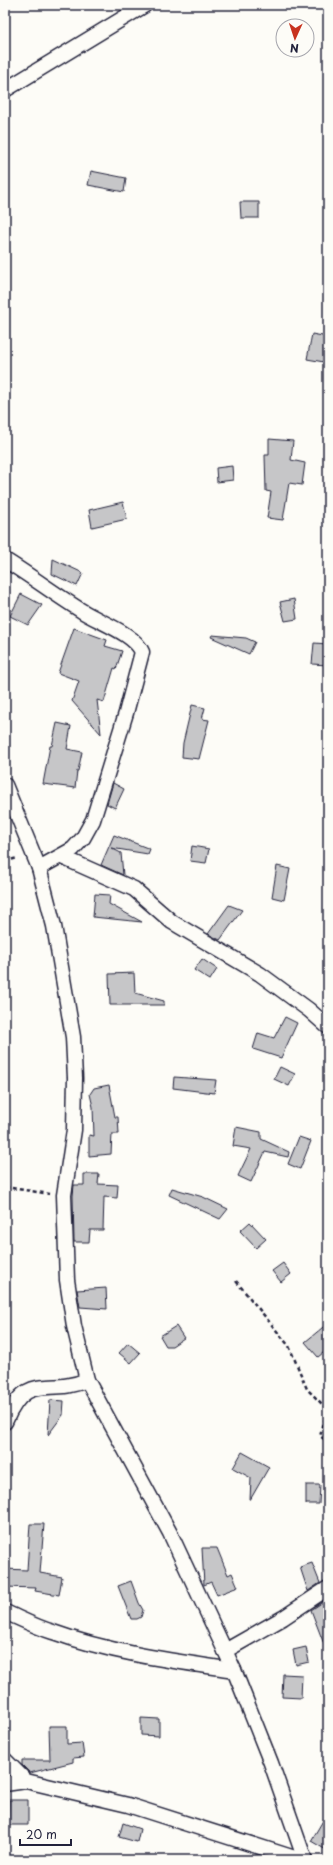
<svg xmlns="http://www.w3.org/2000/svg" width="333" height="1865" viewBox="0 0 333 1865" font-family="'Playpen Sans',sans-serif">
  <style>
    .building { fill: #c6c6c8; stroke: #22223b }
    .lines { fill: none; stroke-linecap: round; stroke-linejoin: round }
    .street-casing { stroke: #22223b; stroke-width: 17 }
    .path { stroke: #22223b; stroke-width: 2.5; stroke-dasharray: 4 3; stroke-linecap: butt }
    .street { stroke: #fdfcf7; stroke-width: 14 }
  </style>
  <rect width="100%" height="100%" fill="#fdfcf7"/>
  <filter id="ink" filterUnits="userSpaceOnUse"><feTurbulence type="fractalNoise" baseFrequency=".025" numOctaves="2"/><feDisplacementMap in="SourceGraphic" scale="8" xChannelSelector="R" yChannelSelector="G"/><feConvolveMatrix kernelMatrix="1 2 1 2 8 2 1 2 1" color-interpolation-filters="sRGB"/></filter>
  <g filter="url(#ink)">
    <g class="building">
      <path d="M 91,171 L 126,178 L 124,192 L 88,185 Z"/>
      <path d="M 240,202 L 259,202 L 259,218 L 241,218 Z"/>
      <path d="M 312,334 L 328,337 L 324,362 L 307,359 Z"/>
      <path d="M 269,439 L 293,441 L 291,460 L 305,463 L 302,485 L 289,483 L 283,520 L 267,518 L 271,492 L 266,491 L 265,455 L 269,455 Z"/>
      <path d="M 232,466 L 233,480 L 217,482 L 216,468 Z"/>
      <path d="M 123,502 L 127,519 L 92,527 L 89,510 Z"/>
      <path d="M 53,559 L 83,573 L 77,586 L 52,574 Z"/>
      <path d="M 21,594 L 42,605 L 28,625 L 10,616 Z"/>
      <path d="M 294,599 L 297,619 L 285,621 L 280,602 Z"/>
      <path d="M 74,628 L 107,640 L 105,646 L 122,651 L 116,669 L 114,668 L 104,702 L 97,700 L 101,734 L 72,701 L 79,681 L 58,673 Z"/>
      <path d="M 212,635 L 246,638 L 255,642 L 249,654 L 211,637 Z"/>
      <path d="M 314,643 L 328,644 L 328,665 L 312,664 Z"/>
      <path d="M 192,705 L 205,708 L 202,719 L 209,720 L 199,759 L 182,757 L 183,743 Z"/>
      <path d="M 57,723 L 71,726 L 67,749 L 82,752 L 78,771 L 77,771 L 75,788 L 43,784 L 50,746 L 52,746 Z"/>
      <path d="M 113,783 L 124,789 L 115,808 L 107,804 Z"/>
      <path d="M 114,835 L 150,849 L 148,854 L 111,848 L 121,853 L 123,875 L 101,865 Z"/>
      <path d="M 192,846 L 209,849 L 206,863 L 190,861 Z"/>
      <path d="M 277,866 L 290,869 L 284,900 L 272,897 Z"/>
      <path d="M 95,894 L 110,895 L 109,904 L 142,922 L 93,917 Z"/>
      <path d="M 229,905 L 242,910 L 220,940 L 208,934 Z"/>
      <path d="M 202,959 L 217,969 L 210,980 L 194,970 Z"/>
      <path d="M 134,973 L 135,993 L 164,1001 L 164,1005 L 110,1005 L 109,974 Z"/>
      <path d="M 285,1017 L 297,1023 L 281,1058 L 253,1049 L 258,1033 L 274,1038 Z"/>
      <path d="M 280,1067 L 295,1074 L 289,1086 L 274,1079 Z"/>
      <path d="M 174,1077 L 216,1080 L 214,1093 L 173,1088 Z"/>
      <path d="M 109,1085 L 115,1117 L 118,1117 L 119,1134 L 112,1134 L 111,1154 L 89,1156 L 89,1135 L 94,1136 L 93,1107 L 90,1094 L 94,1088 Z"/>
      <path d="M 236,1127 L 261,1132 L 261,1139 L 289,1152 L 288,1157 L 265,1152 L 251,1182 L 238,1176 L 251,1149 L 233,1146 Z"/>
      <path d="M 299,1137 L 311,1141 L 300,1169 L 288,1164 Z"/>
      <path d="M 84,1174 L 99,1174 L 98,1184 L 118,1185 L 117,1198 L 104,1197 L 103,1230 L 90,1230 L 89,1242 L 74,1242 L 73,1196 L 74,1185 L 84,1185 Z"/>
      <path d="M 172,1188 L 203,1197 L 228,1209 L 220,1219 L 169,1195 Z"/>
      <path d="M 250,1222 L 266,1239 L 256,1248 L 240,1231 Z"/>
      <path d="M 283,1263 L 291,1274 L 281,1282 L 272,1271 Z"/>
      <path d="M 106,1288 L 107,1309 L 80,1307 L 77,1290 Z"/>
      <path d="M 328,1323 L 328,1349 L 318,1357 L 305,1342 Z"/>
      <path d="M 176,1326 L 184,1338 L 172,1346 L 166,1346 L 160,1336 Z"/>
      <path d="M 128,1343 L 140,1353 L 131,1363 L 119,1353 Z"/>
      <path d="M 50,1400 L 64,1401 L 63,1415 L 48,1435 Z"/>
      <path d="M 242,1452 L 269,1467 L 250,1500 L 251,1478 L 233,1468 Z"/>
      <path d="M 306,1485 L 320,1485 L 319,1504 L 306,1504 Z"/>
      <path d="M 30,1524 L 44,1524 L 40,1573 L 62,1577 L 59,1595 L 35,1591 L 36,1588 L 5,1587 L 5,1569 L 27,1570 Z"/>
      <path d="M 202,1548 L 217,1548 L 228,1575 L 232,1573 L 238,1587 L 217,1595 L 211,1582 L 204,1585 Z"/>
      <path d="M 312,1563 L 320,1583 L 308,1591 L 300,1567 Z"/>
      <path d="M 131,1581 L 139,1603 L 143,1610 L 141,1617 L 137,1619 L 131,1619 L 118,1586 Z"/>
      <path d="M 326,1600 L 328,1605 L 327,1652 L 311,1610 Z"/>
      <path d="M 306,1647 L 309,1662 L 296,1665 L 293,1650 Z"/>
      <path d="M 283,1674 L 302,1675 L 301,1698 L 282,1697 Z"/>
      <path d="M 141,1718 L 159,1719 L 159,1736 L 141,1735 Z"/>
      <path d="M 49,1726 L 67,1726 L 67,1744 L 82,1743 L 84,1757 L 73,1758 L 73,1762 L 30,1773 L 22,1765 L 22,1760 L 50,1760 Z"/>
      <path d="M 9,1800 L 28,1800 L 28,1825 L 8,1825 Z"/>
      <path d="M 328,1812 L 328,1851 L 311,1841 Z"/>
      <path d="M 123,1823 L 140,1829 L 137,1842 L 119,1837 Z"/>
    </g>
    <g class="lines">
      <g class="street-casing">
        <g id="street">
          <path d="M 5,90 L 145,5"/>
          <path d="M 5,560 C 31,576 56,595 82,611 C 99,622 135,634 142,652 L 126,713 L 93,820 L 83,838 L 73,849 L 39,868"/>
          <path d="M 5,785 L 39,868 L 54,926 L 73,1037 L 75,1078 L 74,1130 L 64,1195 L 67,1280 L 74,1326 L 87,1380 L 170,1533 L 234,1670 L 271,1763 L 305,1860"/>
          <path d="M 62,857 L 134,889 L 172,922 L 260,974 L 309,1010 L 328,1027"/>
          <path d="M 5,1422 C 28,1369 47,1397 87,1380"/>
          <path d="M 5,1612 C 21,1619 36,1627 53,1632 C 111,1653 173,1661 234,1670"/>
          <path d="M 225,1651 L 283,1618 L 328,1588"/>
          <path d="M 5,1760 L 26,1781 L 128,1805 L 301,1860"/>
          <path d="M 5,1784 L 26,1781"/>
        </g>
      </g>
      <g class="path">
        <path d="M 5,861 L 18,858"/>
        <path d="M 5,1187 L 50,1194"/>
        <path d="M 236,1281 L 289,1346 L 307,1389 L 328,1410 L 320,1436 L 328,1442"/>
      </g>
      <use href="#street" class="street"/>
    </g>
  </g>
  <rect width="333" height="1865" fill="none" stroke="#fdfcf7" stroke-width="20"/>
  <rect x="10" y="10" width="313" height="1845" fill="none" stroke="#22223b" stroke-width="1.5" filter="url(#ink)"/>
  <g transform="translate(295 38) rotate(183)"><circle r="19" fill="#fdfcf7" stroke="#a5a5ac"/>
  <path d="M0-3L7 15L0 10L-7 15Z" fill="#c8321e"/>
  <text y="-6" font-size="11" font-weight="bold" text-anchor="middle" fill="#22223b">N</text>
  </g>
  <path d="M20 1839v6h51v-6" fill="none" stroke="#22223b" stroke-width="2"/>
  <text x="26" y="1839" font-size="12" fill="#22223b" stroke="#fdfcf7" stroke-width="3" paint-order="stroke">20 m</text>
</svg>
